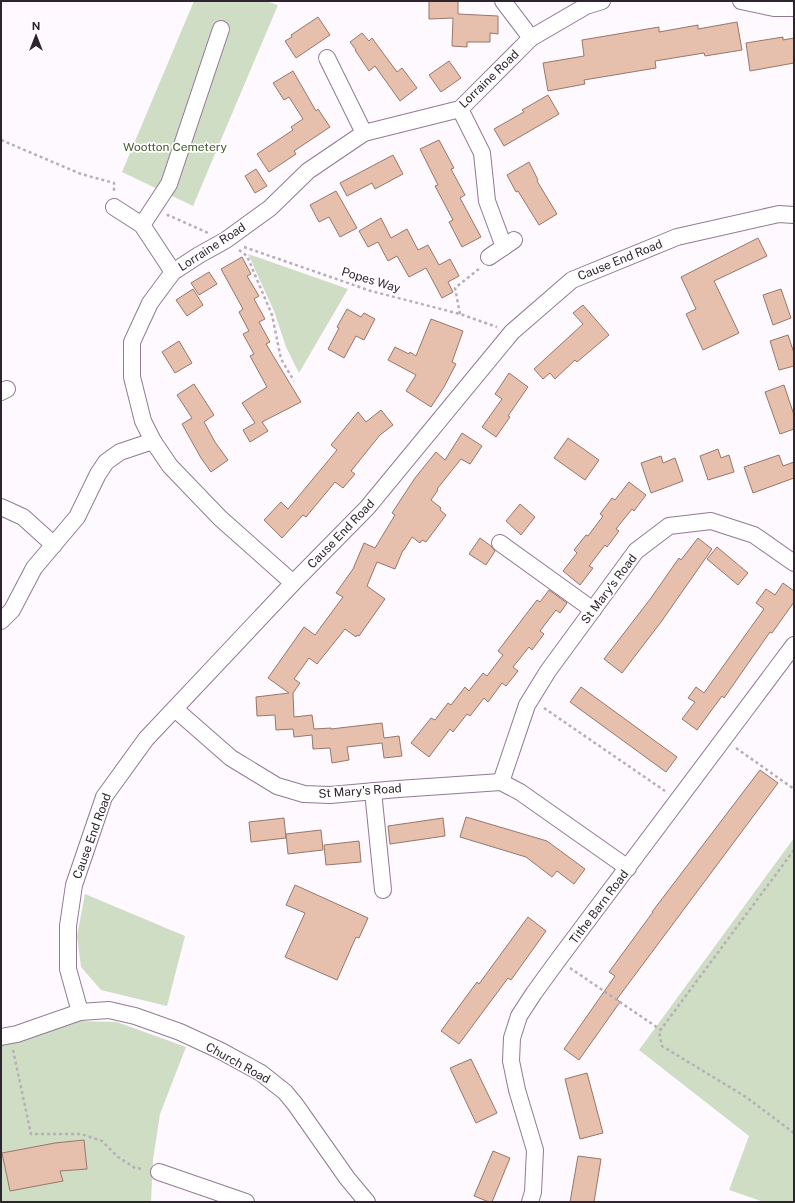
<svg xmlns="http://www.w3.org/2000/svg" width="795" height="1203" viewBox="0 0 795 1203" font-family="'Public Sans',sans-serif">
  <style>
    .green { fill: #cfddc5 }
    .building { fill: #e6bfad; stroke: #987768 }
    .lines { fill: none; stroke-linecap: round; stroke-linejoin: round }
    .minor-casing { stroke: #927a94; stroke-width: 18 }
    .path { stroke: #b6afb7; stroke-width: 2.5; stroke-dasharray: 3 3; stroke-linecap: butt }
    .minor { stroke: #fff; stroke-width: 16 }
    .labels { text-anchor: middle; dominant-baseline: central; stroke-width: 3.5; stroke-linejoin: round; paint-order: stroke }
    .street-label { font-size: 12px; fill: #2e242f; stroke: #fff }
    .park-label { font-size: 12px; fill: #405b29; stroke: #fff }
  </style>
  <rect width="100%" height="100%" fill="#fef9ff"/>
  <g class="green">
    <path d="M 194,1 L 266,1 L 278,5 L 193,206 L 122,172 Z"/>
    <path d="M 248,254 L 348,289 L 299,373 L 286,347 L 274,311 Z"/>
    <path d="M 794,838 L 794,1202 L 764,1202 L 729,1190 L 749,1136 L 639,1050 Z"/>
    <path d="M 85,894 L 185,936 L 167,1006 L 101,990 L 81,967 L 77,936 Z"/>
    <path d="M 76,1021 L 117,1022 L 186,1047 L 160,1114 L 153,1160 L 151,1202 L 1,1202 L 1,1044 Z"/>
  </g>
  <g class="building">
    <path d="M 429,1 L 458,1 L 458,14 L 498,16 L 498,34 L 490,33 L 490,42 L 467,42 L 467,47 L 452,46 L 453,18 L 429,19 Z"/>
    <path d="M 318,17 L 330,35 L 296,58 L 285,41 L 292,37 L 291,35 Z"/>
    <path d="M 737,22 L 742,50 L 705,56 L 704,53 L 655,61 L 656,68 L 584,80 L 585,84 L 548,91 L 543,63 L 584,56 L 582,40 L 659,27 L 659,32 L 698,25 L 698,29 Z"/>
    <path d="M 362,33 L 369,41 L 372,38 L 397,72 L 402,68 L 417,88 L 400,101 L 375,66 L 369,71 L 355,50 L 356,50 L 350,42 Z"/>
    <path d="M 783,37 L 783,40 L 794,38 L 794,63 L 750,71 L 746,43 Z"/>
    <path d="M 449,61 L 461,78 L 441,92 L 429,75 Z"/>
    <path d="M 293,71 L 316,111 L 318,109 L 330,127 L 294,151 L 296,154 L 269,172 L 257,154 L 293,130 L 291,127 L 303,119 L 289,97 L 284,100 L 273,83 Z"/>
    <path d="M 548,95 L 559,114 L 504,146 L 494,129 L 524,112 L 522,110 Z"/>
    <path d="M 439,140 L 454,168 L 451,169 L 465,195 L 460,198 L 481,237 L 462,247 L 449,222 L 453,220 L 435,186 L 438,185 L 420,149 Z"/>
    <path d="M 393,155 L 403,174 L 375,189 L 372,183 L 347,196 L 340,183 Z"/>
    <path d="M 529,162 L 538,180 L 537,181 L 557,214 L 539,225 L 518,191 L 516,192 L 507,175 Z"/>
    <path d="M 256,169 L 267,186 L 255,193 L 245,176 Z"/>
    <path d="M 336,191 L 357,228 L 340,237 L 329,217 L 319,222 L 310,205 Z"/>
    <path d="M 381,218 L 391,238 L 407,229 L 418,250 L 428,245 L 439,265 L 450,259 L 459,276 L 448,282 L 453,292 L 442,298 L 426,268 L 409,277 L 397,256 L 388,261 L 378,242 L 368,247 L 359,231 Z"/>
    <path d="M 758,238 L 767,256 L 714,281 L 739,333 L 703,350 L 686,314 L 696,309 L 681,277 Z"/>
    <path d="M 242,257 L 251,274 L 247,276 L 259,296 L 254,299 L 265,319 L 259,322 L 270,342 L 266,344 L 301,402 L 262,422 L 268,431 L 250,442 L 243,430 L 255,423 L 242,403 L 267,387 L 250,356 L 254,354 L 243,334 L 249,331 L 239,312 L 243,309 L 221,269 Z"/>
    <path d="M 209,272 L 217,284 L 199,295 L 191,283 Z"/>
    <path d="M 193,289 L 203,305 L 187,316 L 176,300 Z"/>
    <path d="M 781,289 L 791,318 L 773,325 L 763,295 Z"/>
    <path d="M 583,305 L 609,335 L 577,362 L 575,360 L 555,379 L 550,373 L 543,379 L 534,369 L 583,324 L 573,313 Z"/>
    <path d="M 347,309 L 361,317 L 364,313 L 375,319 L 364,340 L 356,336 L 344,358 L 328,349 L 339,328 L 337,327 Z"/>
    <path d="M 431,319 L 463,331 L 452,362 L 456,364 L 444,387 L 431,407 L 406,391 L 416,375 L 388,360 L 395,347 L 409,354 L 410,352 L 416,356 Z"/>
    <path d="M 788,335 L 794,353 L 794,366 L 779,370 L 770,341 Z"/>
    <path d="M 179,341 L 192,363 L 175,373 L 162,352 Z"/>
    <path d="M 509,373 L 528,387 L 508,416 L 510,417 L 496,437 L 482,427 L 502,399 L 495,394 Z"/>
    <path d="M 194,384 L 214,415 L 204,422 L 215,442 L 228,460 L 211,472 L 201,458 L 182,424 L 192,418 L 177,395 Z"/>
    <path d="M 784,385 L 794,415 L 794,429 L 780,434 L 765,392 Z"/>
    <path d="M 381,410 L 393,425 L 380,435 L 351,471 L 355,474 L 343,488 L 335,482 L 306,517 L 303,515 L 282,538 L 264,520 L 281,502 L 288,509 L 337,450 L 331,445 L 358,412 L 366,422 Z"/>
    <path d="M 462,433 L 482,446 L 470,464 L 461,459 L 437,489 L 438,490 L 431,500 L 441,508 L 440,510 L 446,515 L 426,542 L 422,540 L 420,543 L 412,537 L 404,550 L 403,550 L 395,569 L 377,562 L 367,586 L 385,599 L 359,636 L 357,635 L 356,637 L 345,629 L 317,664 L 309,658 L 294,679 L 300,683 L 293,693 L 294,717 L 312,715 L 314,729 L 331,728 L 331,729 L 382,723 L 384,738 L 399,736 L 402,756 L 384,758 L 382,743 L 347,747 L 349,760 L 332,763 L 330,748 L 313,749 L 312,735 L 294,737 L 293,729 L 276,730 L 275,715 L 257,716 L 256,697 L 289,693 L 268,678 L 304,627 L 315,635 L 343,597 L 336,593 L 353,569 L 364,543 L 375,548 L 395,515 L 392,513 L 415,478 L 436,452 L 445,460 Z"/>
    <path d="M 568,438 L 599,460 L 585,480 L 554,458 Z"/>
    <path d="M 718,449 L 721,458 L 729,455 L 734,472 L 708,480 L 700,456 Z"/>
    <path d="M 779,455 L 783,466 L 794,462 L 794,478 L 753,493 L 744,467 Z"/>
    <path d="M 661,456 L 663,463 L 675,458 L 683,481 L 651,493 L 641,463 Z"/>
    <path d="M 629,482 L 646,495 L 634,511 L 632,509 L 616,529 L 619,531 L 607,547 L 605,545 L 589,566 L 593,568 L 580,585 L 563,571 L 577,553 L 574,550 L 586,535 L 588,536 L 603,516 L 600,514 L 612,498 L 615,500 Z"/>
    <path d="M 520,504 L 535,517 L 521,535 L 506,521 Z"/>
    <path d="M 480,538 L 491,546 L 495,551 L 486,565 L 469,554 Z"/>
    <path d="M 698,538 L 712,549 L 661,622 L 622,673 L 604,659 L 651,598 L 679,558 L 681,560 Z"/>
    <path d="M 717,547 L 748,573 L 738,585 L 707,559 Z"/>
    <path d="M 783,583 L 794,591 L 794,602 L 772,633 L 770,632 L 724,698 L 722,696 L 697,730 L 682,719 L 695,702 L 688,698 L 696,687 L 704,693 L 764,609 L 756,603 L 766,589 L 775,595 Z"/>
    <path d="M 549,590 L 567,603 L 560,613 L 556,610 L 540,631 L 544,634 L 532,650 L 529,647 L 513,667 L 518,671 L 506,686 L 502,683 L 488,702 L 484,698 L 470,716 L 467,714 L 453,732 L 450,729 L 429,757 L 411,743 L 431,718 L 435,720 L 448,703 L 451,705 L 465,687 L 469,691 L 483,673 L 487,676 L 503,655 L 498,651 L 537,600 L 540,602 Z"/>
    <path d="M 581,687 L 677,757 L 666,772 L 570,702 Z"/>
    <path d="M 760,770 L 778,783 L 617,999 L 620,1002 L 579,1060 L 564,1049 L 615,976 L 609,972 L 653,912 L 652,912 Z"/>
    <path d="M 466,817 L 547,841 L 585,869 L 574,884 L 557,871 L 552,877 L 526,857 L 460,837 Z"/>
    <path d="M 284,818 L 286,838 L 251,842 L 249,822 Z"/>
    <path d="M 443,818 L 445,836 L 390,844 L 388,826 Z"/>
    <path d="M 321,830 L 323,850 L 288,854 L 286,834 Z"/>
    <path d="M 359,841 L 361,862 L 326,865 L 324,845 Z"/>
    <path d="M 295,885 L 368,918 L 359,938 L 356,937 L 337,980 L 285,957 L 305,913 L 286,905 Z"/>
    <path d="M 528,917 L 546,931 L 511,980 L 508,978 L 459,1044 L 441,1031 L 477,982 L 479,984 Z"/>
    <path d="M 471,1059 L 497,1113 L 476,1123 L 450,1068 Z"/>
    <path d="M 587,1073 L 603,1133 L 580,1139 L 565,1079 Z"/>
    <path d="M 84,1140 L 87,1169 L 60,1171 L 63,1181 L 10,1191 L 2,1153 L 55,1143 Z"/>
    <path d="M 493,1151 L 510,1158 L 492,1202 L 489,1202 L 474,1196 Z"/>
    <path d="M 578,1156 L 601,1159 L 594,1202 L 570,1202 Z"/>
  </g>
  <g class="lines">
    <g class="minor-casing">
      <g id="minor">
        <path d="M 503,1 L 531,38"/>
        <path d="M 741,1 L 774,8 L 794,8"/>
        <path d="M 327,58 L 364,133"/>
        <path d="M 460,109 L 482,153 L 487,201 L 504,247"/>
        <path d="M 114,207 L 142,225 L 173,272"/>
        <path d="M 142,225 L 169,184 L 221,29"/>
        <path d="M 489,257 L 514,240"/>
        <path d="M 1,392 L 7,389"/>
        <path d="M 1,507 L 23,517 L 54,545"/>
        <path d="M 500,543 L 593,610"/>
        <path d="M 293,583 L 220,518 L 170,466 L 153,441 L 143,421 L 132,377 L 132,342 L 150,303 L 173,272 L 199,255 L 226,240 L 270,208 L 308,171 L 364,133 L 460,109 L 531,38 L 586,6 L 602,1"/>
        <path d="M 1,621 L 12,610 L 34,568 L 77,517 L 98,474 L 106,462 L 120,452 L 153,441"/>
        <path d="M 175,709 L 231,758 L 277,786 L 304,794 L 330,795 L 398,789 L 501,782"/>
        <path d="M 373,791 L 383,890"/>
        <path d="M 628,868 L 520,792 L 501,782 L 527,705 L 548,671 L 636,551 L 669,526 L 711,521 L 754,535 L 794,563"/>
        <path d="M 80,1012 L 68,969 L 68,926 L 74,885 L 104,797 L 146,739 L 293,583 L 367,508 L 512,332 L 572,280 L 677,237 L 779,214 L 794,215"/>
        <path d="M 1,1037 L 17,1034 L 80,1012 L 109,1010 L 135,1016 L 180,1032 L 221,1051 L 261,1073 L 285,1092 L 295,1104 L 347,1178 L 367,1202"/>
        <path d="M 159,1172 L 246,1202"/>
        <path d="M 530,1202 L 533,1192 L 535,1150 L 517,1090 L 511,1061 L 512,1038 L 519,1016 L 534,993 L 558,960 L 794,645"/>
      </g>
    </g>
    <g class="path">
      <path d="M 1,140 L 81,174 L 114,183 L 114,192"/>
      <path d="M 167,216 L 168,215 L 208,233"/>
      <path d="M 244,247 L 371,291 L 460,314 L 497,327"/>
      <path d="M 239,250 L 247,256 L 272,315 L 281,359 L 294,381"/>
      <path d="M 460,314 L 455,288 L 480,268"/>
      <path d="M 544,708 L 665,791"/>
      <path d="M 736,748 L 794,789"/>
      <path d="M 794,850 L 659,1032 L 662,1046 L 746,1097 L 794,1133"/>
      <path d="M 570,968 L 661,1030"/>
      <path d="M 13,1050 L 31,1134 L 81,1134 L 102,1141 L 118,1157 L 135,1168 L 144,1169"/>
    </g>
    <use href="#minor" class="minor"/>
  </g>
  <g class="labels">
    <g class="street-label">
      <text transform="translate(489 79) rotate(-44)">Lorraine Road</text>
      <text transform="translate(212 247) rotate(-33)">Lorraine Road</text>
      <text transform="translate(620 260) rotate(-22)">Cause End Road</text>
      <text transform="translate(371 280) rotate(17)">Popes Way</text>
      <text transform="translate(341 534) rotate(-46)">Cause End Road</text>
      <text transform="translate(609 589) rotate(-53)">St Mary's Road</text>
      <text transform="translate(360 791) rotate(-4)">St Mary's Road</text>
      <text transform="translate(92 836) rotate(-70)">Cause End Road</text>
      <text transform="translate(599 907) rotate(-53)">Tithe Barn Road</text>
      <text transform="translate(238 1063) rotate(29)">Church Road</text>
    </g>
    <g class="park-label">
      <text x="175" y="147">Wootton Cemetery</text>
    </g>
  </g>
  <rect width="795" height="1203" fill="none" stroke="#2e242f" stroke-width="4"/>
  <g transform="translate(36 36)" stroke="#ffffff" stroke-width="3" paint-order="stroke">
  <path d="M0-3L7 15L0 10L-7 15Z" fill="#2e242f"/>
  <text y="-6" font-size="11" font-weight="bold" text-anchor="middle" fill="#2e242f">N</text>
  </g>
</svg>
